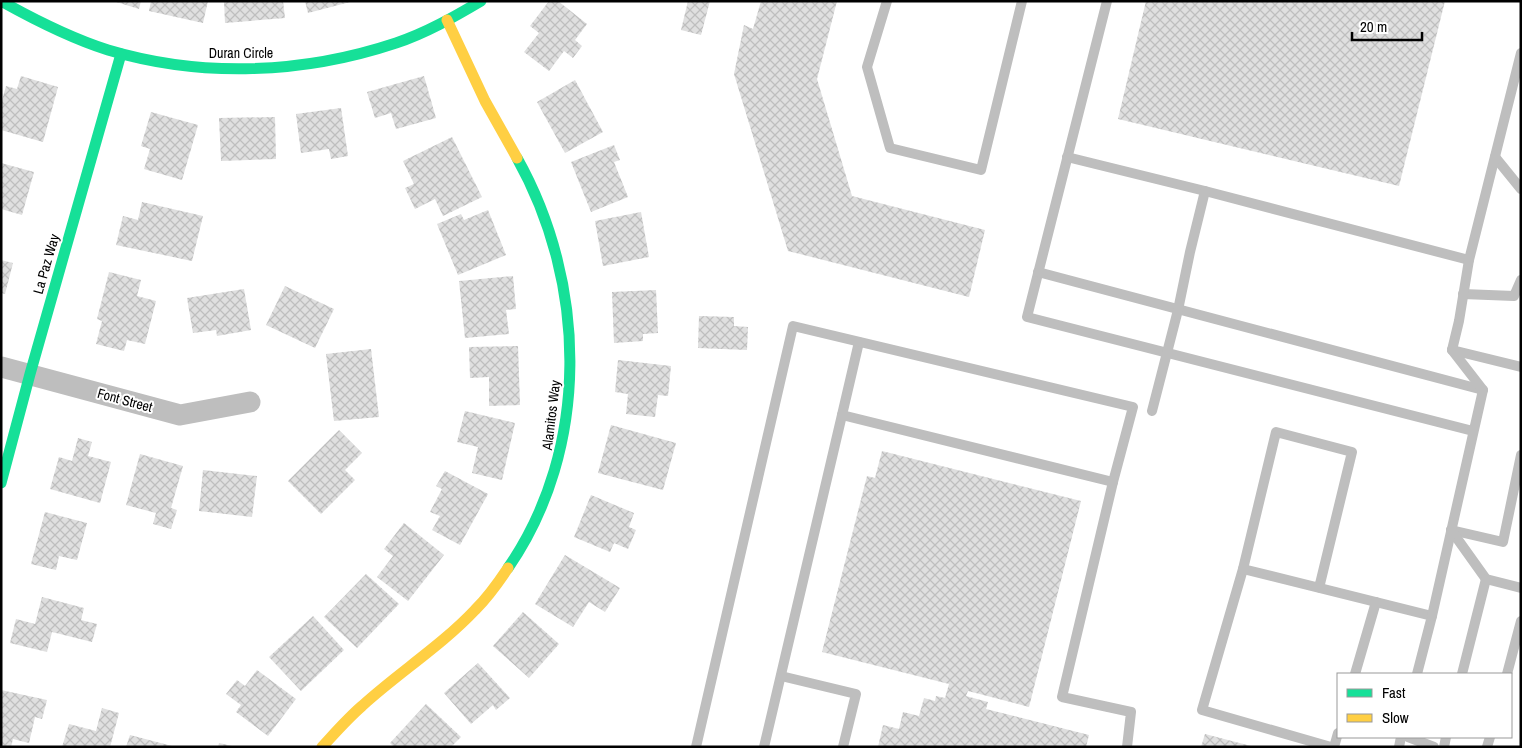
<svg xmlns="http://www.w3.org/2000/svg" width="1522" height="748" viewBox="0 0 1522 748" font-family="'Archivo Narrow',sans-serif">
  <style>
    .building { fill: url(#building-cross-hatch) }
    .lines { fill: none; stroke-linecap: round; stroke-linejoin: round }
    .lane { stroke: #bebebe; stroke-width: 10 }
    .street { stroke: #bebebe; stroke-width: 21 }
    .fast { stroke: #16e098; stroke-width: 11 }
    .slow { stroke: #ffcf43; stroke-width: 11 }
    .labels { text-anchor: middle; dominant-baseline: central; stroke-width: 4; stroke-linejoin: round; paint-order: stroke }
    .street-label { font-size: 14px; fill: #000; stroke: #fff }
  </style>
  <defs>
    <pattern id="building-cross-hatch" width="8" height="8" patternUnits="userSpaceOnUse" patternTransform="scale(1.25)"><rect width="8" height="8" fill="#dfdfdf"/><path d="M0 0l8 8M0 8l8-8" fill="none" stroke="#bebebe"/></pattern>
  </defs>
  <rect width="100%" height="100%" fill="#fff"/>
  <g class="building">
    <path d="M 113,1 L 141,1 L 139,9 Z"/>
    <path d="M 151,1 L 208,1 L 203,23 L 149,11 Z"/>
    <path d="M 224,1 L 283,1 L 285,18 L 225,23 Z"/>
    <path d="M 305,1 L 350,1 L 350,2 L 308,13 Z"/>
    <path d="M 549,1 L 558,1 L 587,24 L 575,40 L 582,46 L 573,58 L 564,51 L 549,71 L 524,52 L 539,33 L 530,26 Z"/>
    <path d="M 688,1 L 710,1 L 701,35 L 681,30 Z"/>
    <path d="M 761,1 L 837,1 L 817,79 L 852,196 L 985,230 L 969,297 L 788,251 L 734,74 L 744,25 L 753,29 Z"/>
    <path d="M 1146,1 L 1445,1 L 1399,186 L 1118,119 Z"/>
    <path d="M 21,76 L 58,87 L 43,142 L 1,130 L 1,104 L 6,86 L 17,89 Z"/>
    <path d="M 424,76 L 436,118 L 396,129 L 391,113 L 375,118 L 367,92 Z"/>
    <path d="M 575,80 L 603,132 L 565,153 L 537,102 Z"/>
    <path d="M 341,108 L 348,156 L 331,159 L 329,149 L 301,153 L 296,114 Z"/>
    <path d="M 151,112 L 198,125 L 182,180 L 144,169 L 150,149 L 141,146 Z"/>
    <path d="M 275,117 L 276,159 L 221,161 L 219,118 Z"/>
    <path d="M 452,137 L 482,197 L 443,216 L 435,199 L 415,209 L 405,188 L 414,184 L 403,161 Z"/>
    <path d="M 614,145 L 620,160 L 614,162 L 628,197 L 591,212 L 571,162 Z"/>
    <path d="M 1,163 L 34,172 L 22,215 L 1,209 Z"/>
    <path d="M 142,202 L 203,216 L 192,261 L 116,245 L 123,216 L 138,220 Z"/>
    <path d="M 488,210 L 506,255 L 458,275 L 437,224 L 461,214 L 464,220 Z"/>
    <path d="M 641,212 L 649,257 L 603,266 L 595,221 Z"/>
    <path d="M 1,260 L 13,263 L 5,294 L 1,293 Z"/>
    <path d="M 109,272 L 141,280 L 137,296 L 156,301 L 145,344 L 127,340 L 124,351 L 96,344 L 102,321 L 97,319 Z"/>
    <path d="M 513,276 L 516,309 L 506,310 L 509,334 L 465,338 L 459,281 Z"/>
    <path d="M 285,286 L 334,309 L 315,348 L 266,325 Z"/>
    <path d="M 244,289 L 251,330 L 217,336 L 216,330 L 193,333 L 187,298 Z"/>
    <path d="M 656,290 L 658,333 L 643,334 L 643,341 L 614,343 L 612,292 Z"/>
    <path d="M 699,316 L 734,317 L 734,326 L 748,327 L 747,350 L 698,348 Z"/>
    <path d="M 518,346 L 520,405 L 489,406 L 489,377 L 470,378 L 469,347 Z"/>
    <path d="M 371,349 L 379,417 L 334,421 L 326,354 Z"/>
    <path d="M 618,360 L 671,366 L 668,396 L 658,395 L 655,417 L 626,414 L 628,394 L 615,392 Z"/>
    <path d="M 465,411 L 515,423 L 502,480 L 472,473 L 478,447 L 457,442 Z"/>
    <path d="M 611,425 L 676,443 L 663,490 L 598,473 Z"/>
    <path d="M 339,430 L 362,453 L 345,470 L 355,480 L 321,514 L 288,481 Z"/>
    <path d="M 78,438 L 92,442 L 88,456 L 111,462 L 100,503 L 50,489 L 59,457 L 72,461 Z"/>
    <path d="M 882,451 L 1081,501 L 1029,707 L 968,691 L 966,696 L 988,702 L 986,709 L 1089,735 L 1086,747 L 878,747 L 883,725 L 899,729 L 903,712 L 919,716 L 924,698 L 935,701 L 936,696 L 945,698 L 949,684 L 822,652 L 867,476 L 875,478 Z"/>
    <path d="M 140,454 L 183,466 L 171,508 L 177,510 L 171,529 L 153,524 L 156,513 L 126,505 Z"/>
    <path d="M 203,470 L 257,476 L 252,517 L 199,511 Z"/>
    <path d="M 445,471 L 488,494 L 460,545 L 432,530 L 440,516 L 430,512 L 442,489 L 436,486 Z"/>
    <path d="M 591,495 L 634,513 L 629,527 L 636,530 L 628,549 L 614,543 L 610,552 L 574,537 Z"/>
    <path d="M 45,512 L 87,523 L 77,560 L 59,556 L 56,570 L 31,564 Z"/>
    <path d="M 404,523 L 444,555 L 408,601 L 377,577 L 393,556 L 384,549 Z"/>
    <path d="M 565,555 L 620,588 L 605,612 L 589,602 L 573,627 L 535,604 Z"/>
    <path d="M 366,574 L 399,604 L 357,648 L 324,617 Z"/>
    <path d="M 42,597 L 84,608 L 81,620 L 97,624 L 92,642 L 52,632 L 47,652 L 10,643 L 16,619 L 35,624 Z"/>
    <path d="M 523,612 L 559,644 L 529,678 L 493,646 Z"/>
    <path d="M 313,616 L 344,650 L 301,691 L 269,657 Z"/>
    <path d="M 478,663 L 510,698 L 496,710 L 493,705 L 471,724 L 444,693 Z"/>
    <path d="M 257,670 L 296,699 L 268,736 L 236,712 L 241,705 L 226,694 L 237,680 L 245,686 Z"/>
    <path d="M 1,690 L 47,700 L 42,719 L 35,717 L 29,743 L 13,739 L 11,747 L 1,747 Z"/>
    <path d="M 426,704 L 461,737 L 451,747 L 394,747 L 390,743 Z"/>
    <path d="M 102,708 L 119,713 L 110,747 L 62,747 L 69,724 L 96,731 Z"/>
    <path d="M 1205,734 L 1251,746 L 1251,747 L 1201,747 Z"/>
    <path d="M 130,735 L 172,746 L 172,747 L 126,747 Z"/>
    <path d="M 219,743 L 232,746 L 232,747 L 218,747 Z"/>
  </g>
  <g class="lines">
    <g class="lane">
      <path d="M 887,1 L 867,67 L 890,148 L 981,170 L 1022,1"/>
      <path d="M 1107,1 L 1027,317 L 1473,431"/>
      <path d="M 1067,157 L 1205,191 L 1469,260"/>
      <path d="M 1495,157 L 1521,189"/>
      <path d="M 1038,272 L 1483,390"/>
      <path d="M 1463,294 L 1514,296 L 1521,280"/>
      <path d="M 1452,350 L 1459,321 L 1469,260 L 1521,53"/>
      <path d="M 1452,350 L 1521,367"/>
      <path d="M 1152,411 L 1178,310 L 1190,252 L 1205,191"/>
      <path d="M 842,415 L 859,342"/>
      <path d="M 1451,530 L 1503,542 L 1521,455"/>
      <path d="M 1451,530 L 1486,579 L 1521,588"/>
      <path d="M 1243,569 L 1202,710 L 1331,747"/>
      <path d="M 1319,588 L 1352,452 L 1276,432 L 1243,569 L 1432,616 L 1417,674"/>
      <path d="M 1432,616 L 1483,390 L 1452,350"/>
      <path d="M 1355,674 L 1376,602"/>
      <path d="M 1462,674 L 1486,579"/>
      <path d="M 1507,674 L 1521,621"/>
      <path d="M 781,676 L 856,694 L 843,747"/>
      <path d="M 1408,737 L 1434,747"/>
      <path d="M 696,747 L 793,326 L 1133,407 L 1113,482 L 1062,697 L 1131,712 L 1127,747"/>
      <path d="M 764,747 L 842,415 L 1113,482"/>
      <path d="M 1334,747 L 1338,733"/>
      <path d="M 1399,747 L 1401,737"/>
      <path d="M 1444,747 L 1446,737"/>
      <path d="M 1487,747 L 1490,737"/>
    </g>
    <path class="street" d="M 1,367 L 180,415 L 250,402"/>
    <g class="fast">
      <path d="M 1,1 C 35,20 70,38 108,50 C 202,78 303,74 396,43 C 426,33 454,17 481,1"/>
      <path d="M 1,483 L 30,374 L 121,54"/>
      <path d="M 508,568 C 591,448 587,283 517,158"/>
    </g>
    <g class="slow">
      <path d="M 447,20 L 485,101 L 517,158"/>
      <path d="M 322,747 C 335,733 347,719 362,706 C 398,673 441,646 475,610 C 488,597 498,583 508,568"/>
    </g>
  </g>
  <g class="labels">
    <g class="street-label">
      <text x="241" y="53">Duran Circle</text>
      <text transform="translate(46 264) rotate(-74)">La Paz Way</text>
      <text transform="translate(125 400) rotate(15)">Font Street</text>
      <text transform="translate(551 415) rotate(-83)">Alamitos Way</text>
    </g>
  </g>
  <rect width="1522" height="748" fill="none" stroke="#000000" stroke-width="5"/>
  <rect x="1337" y="673" width="175" height="65" fill="#ffffff" stroke="#999999"/>
  <rect x="1347" y="689" width="25" height="8" fill="#16e098" stroke="#999999"/>
  <text x="1382" y="698" font-size="15" fill="#000000">Fast</text>
  <rect x="1347" y="714" width="25" height="8" fill="#ffcf43" stroke="#999999"/>
  <text x="1382" y="723" font-size="15" fill="#000000">Slow</text>
  <path d="M1352 32v8h70v-8" fill="none" stroke="#000000" stroke-width="2.5"/>
  <text x="1360" y="32" font-size="15" fill="#000000" stroke="#ffffff" stroke-width="4" paint-order="stroke">20 m</text>
</svg>
